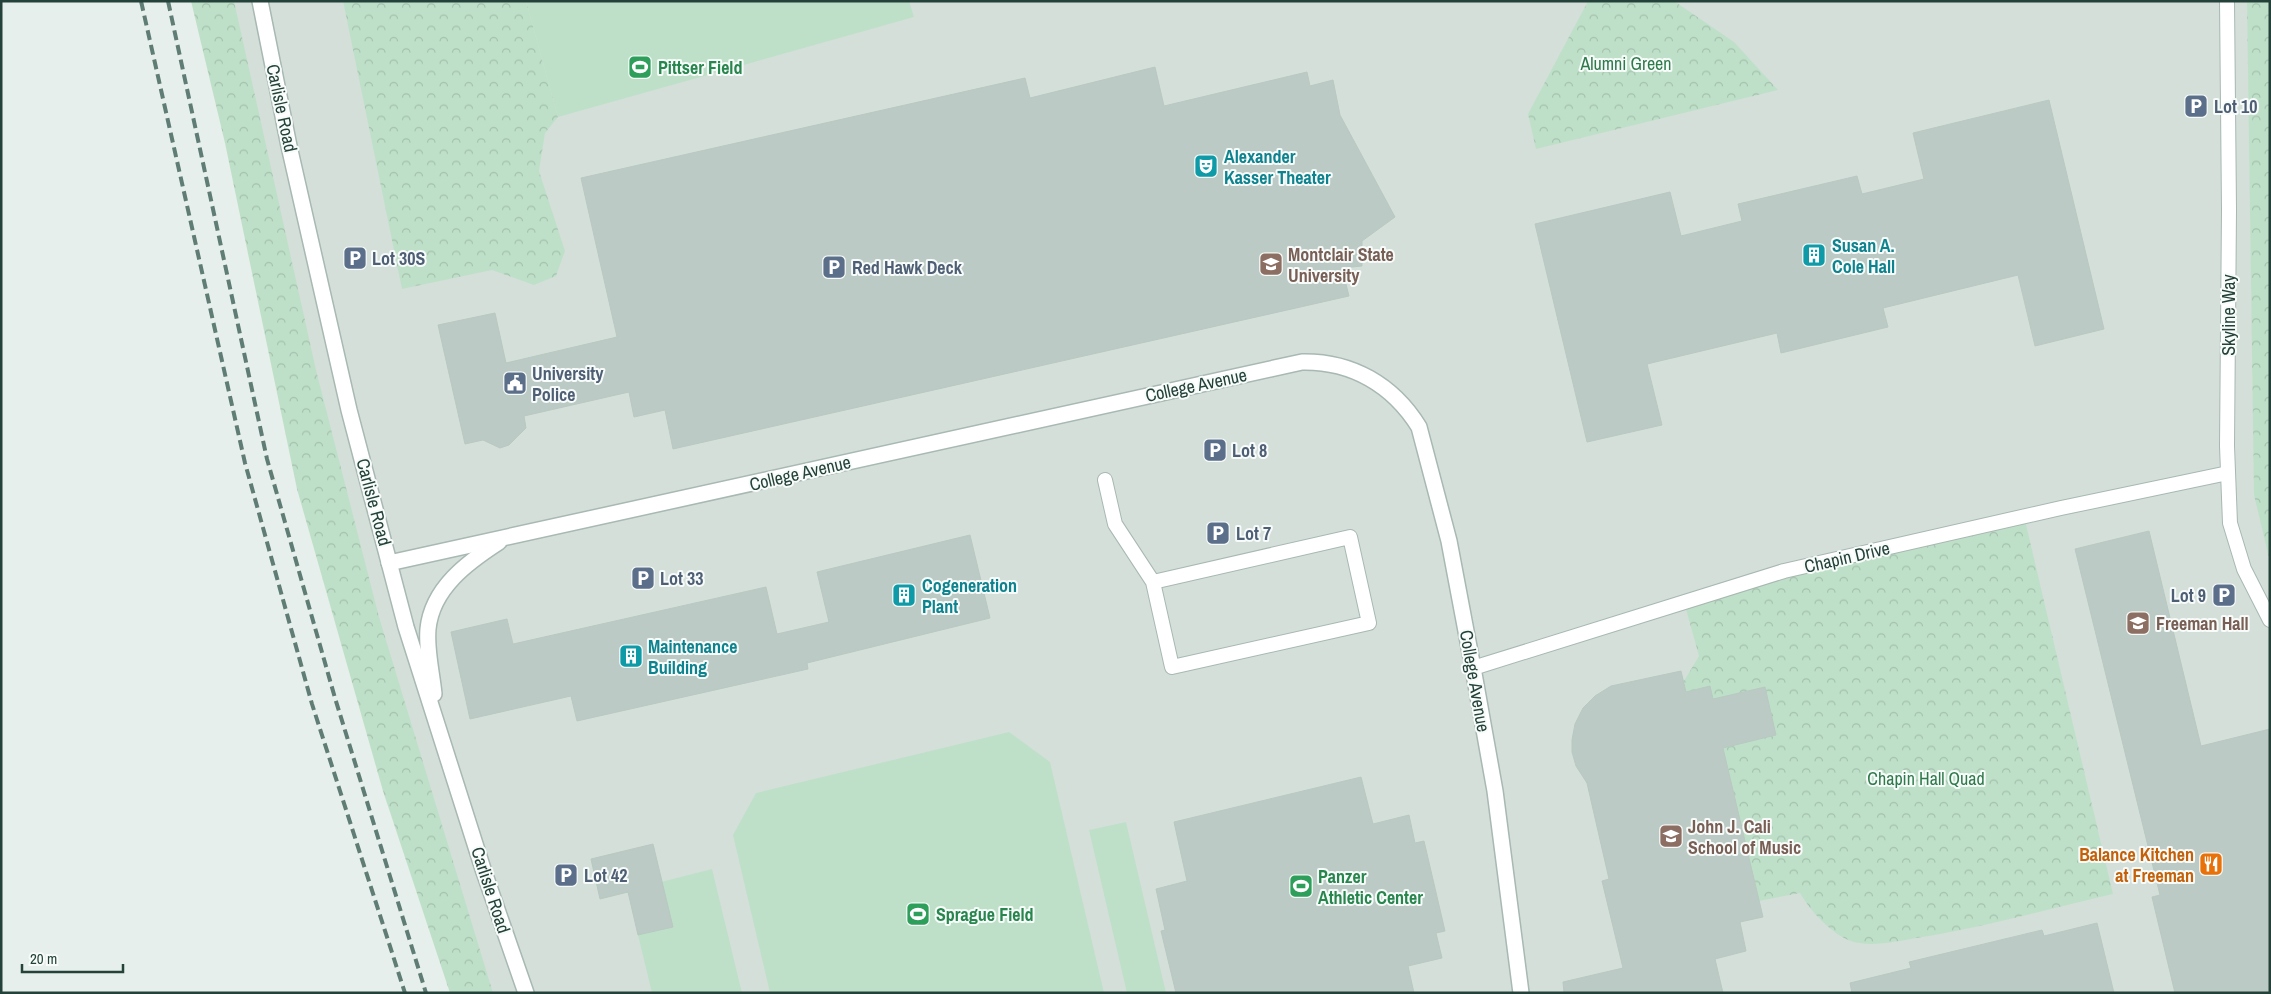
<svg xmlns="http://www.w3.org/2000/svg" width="2271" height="994" viewBox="0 0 2271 994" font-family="'Archivo Narrow',sans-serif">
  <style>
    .built { fill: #d4dfda }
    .forest { fill: url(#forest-crowns) }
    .pitch { fill: #bfe0c8 }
    .building { fill: #bbcac4; stroke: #b8c9c2 }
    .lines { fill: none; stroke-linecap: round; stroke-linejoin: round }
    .lane-casing { stroke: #a8b8b2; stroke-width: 16 }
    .street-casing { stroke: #a8b8b2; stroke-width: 18 }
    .lane { stroke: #fff; stroke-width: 14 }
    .street { stroke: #fff; stroke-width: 15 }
    .rail { stroke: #5f7d75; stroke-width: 4; stroke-dasharray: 10 5; stroke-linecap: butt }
    .labels { text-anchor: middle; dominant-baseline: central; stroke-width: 4; stroke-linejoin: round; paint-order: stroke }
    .park-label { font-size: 18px; fill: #2d7a4b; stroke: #f7fbf9 }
    .leisure-label { font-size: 18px; font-weight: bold; fill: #27864d; stroke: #f7fbf9; text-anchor: start }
    .service-label { font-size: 18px; font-weight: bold; fill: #4e5e75; stroke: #f7fbf9; text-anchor: start }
    .street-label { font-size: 18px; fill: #24423a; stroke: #f7fbf9 }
    .culture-label { font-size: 18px; font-weight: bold; fill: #0d838f; stroke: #f7fbf9; text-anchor: start }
    .education-label { font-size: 18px; font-weight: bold; fill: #785e54; stroke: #f7fbf9; text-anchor: start }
    .food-label { font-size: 18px; font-weight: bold; fill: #c56008; stroke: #f7fbf9; text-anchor: end }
  </style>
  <defs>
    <pattern id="forest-crowns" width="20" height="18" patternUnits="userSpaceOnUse" patternTransform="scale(1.25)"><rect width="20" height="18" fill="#bfe0c8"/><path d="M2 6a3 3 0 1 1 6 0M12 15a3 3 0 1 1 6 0" fill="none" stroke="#a4c1ad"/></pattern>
  </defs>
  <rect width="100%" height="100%" fill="#e6efeb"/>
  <path class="built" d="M 219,1 L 2270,1 L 2270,993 L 473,993 Z"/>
  <g class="forest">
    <path d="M 191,1 L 234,1 L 316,370 L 379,617 L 493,993 L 450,993 L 383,791 L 297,489 L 225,143 Z"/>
    <path d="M 343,1 L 526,1 L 558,117 L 545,133 L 539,171 L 565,251 L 556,276 L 534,285 L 492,270 L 402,289 Z"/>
    <path d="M 1588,1 L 1674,1 L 1734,42 L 1778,90 L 1536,149 L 1528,114 Z"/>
    <path d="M 2247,1 L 2270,1 L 2270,562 L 2254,495 Z"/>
    <path d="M 2024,516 L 2113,894 C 2048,909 1982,928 1916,938 C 1899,941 1877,946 1859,943 C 1836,940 1811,912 1800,893 L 1759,901 L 1723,748 L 1776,735 L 1765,687 L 1713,699 L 1686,692 L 1684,681 L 1699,656 L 1684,602 Z"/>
  </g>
  <g class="pitch">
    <path d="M 526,1 L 909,1 L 914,17 L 558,117 Z"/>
    <path d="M 1009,732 L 1050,762 L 1104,993 L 770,993 L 733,835 L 756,793 Z"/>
    <path d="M 1126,822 L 1166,993 L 1127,993 L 1089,830 Z"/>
    <path d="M 712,869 L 742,993 L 652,993 L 638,935 L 672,927 L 661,882 Z"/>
  </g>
  <g class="building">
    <path d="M 1155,67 L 1164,106 L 1307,72 L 1310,86 L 1333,80 L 1340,115 L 1395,217 L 1362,241 L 1362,266 L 1342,268 L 1349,296 L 673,449 L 665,410 L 634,417 L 629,392 L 524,416 L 526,428 L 509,445 L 500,448 L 483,440 L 465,444 L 438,325 L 495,313 L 506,363 L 617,337 L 581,178 L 1025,78 L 1030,98 Z"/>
    <path d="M 2049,100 L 2104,329 L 2035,346 L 2018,275 L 1883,308 L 1888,327 L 1781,353 L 1777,333 L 1647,364 L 1662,425 L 1587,442 L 1535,224 L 1670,192 L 1681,236 L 1742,221 L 1738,204 L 1857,176 L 1862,194 L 1924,179 L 1913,133 Z"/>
    <path d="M 2149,531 L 2201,746 L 2270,729 L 2270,993 L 2175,993 L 2152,897 L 2160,895 L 2075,549 Z"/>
    <path d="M 970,535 L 990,618 L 807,663 L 808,669 L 577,721 L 571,696 L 470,719 L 451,632 L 507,619 L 513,644 L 766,587 L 777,634 L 829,622 L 817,572 Z"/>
    <path d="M 1681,671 L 1686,692 L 1710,686 L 1713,699 L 1765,687 L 1776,735 L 1723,748 L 1763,917 L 1740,922 L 1746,951 L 1715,959 L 1723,993 L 1564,993 L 1563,982 L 1623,968 L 1602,881 L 1609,879 L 1587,783 L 1576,766 L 1572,752 L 1572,740 L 1575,724 L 1583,708 L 1595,696 L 1611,686 Z"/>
    <path d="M 1361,777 L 1373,824 L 1409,815 L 1415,843 L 1424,841 L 1445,931 L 1436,933 L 1442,958 L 1408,966 L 1414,993 L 1176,993 L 1161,931 L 1165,930 L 1156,889 L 1187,881 L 1174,822 Z"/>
    <path d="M 653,844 L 673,927 L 638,935 L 628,892 L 600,899 L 591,859 Z"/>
    <path d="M 2097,923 L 2114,993 L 1852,993 L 1850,983 L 1911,968 L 1909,962 L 2042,930 L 2044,936 Z"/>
  </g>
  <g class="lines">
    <g class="lane-casing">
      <g id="lane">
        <path d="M 2227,1 L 2229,210 L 2227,446 L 2230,523 L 2244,569 L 2270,620"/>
        <path d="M 1105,480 L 1115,524 L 1153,582 L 1350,537 L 1369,623 L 1172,667 L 1153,582"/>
        <path d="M 1473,668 L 1784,571 L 2061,508 L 2228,473"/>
      </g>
    </g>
    <g class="street-casing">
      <g id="street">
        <path d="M 260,1 L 289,146 L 349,410 L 406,627 L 483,869 L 526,993"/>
        <path d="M 389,563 L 1302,362 C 1352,361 1393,385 1419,427 L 1449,541 L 1473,668 L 1495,791 L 1521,993"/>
        <path d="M 434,694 C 432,673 426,650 428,629 C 432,588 468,562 499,542"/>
      </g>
    </g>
    <use href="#lane" class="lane"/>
    <use href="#street" class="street"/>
    <g class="rail">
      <path d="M 141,1 L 245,463 L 312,704 L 405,993"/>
      <path d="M 168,1 L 267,459 L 335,698 L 426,993"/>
    </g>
  </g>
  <defs>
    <g id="stadium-square" transform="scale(1.25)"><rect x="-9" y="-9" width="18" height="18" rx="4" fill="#2e9e5b" stroke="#f7fbf9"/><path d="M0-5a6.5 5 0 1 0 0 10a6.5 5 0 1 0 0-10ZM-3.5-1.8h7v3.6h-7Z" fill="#fff"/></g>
    <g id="parking-square" transform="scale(1.25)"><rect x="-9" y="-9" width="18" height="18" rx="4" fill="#5c6f8a" stroke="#f7fbf9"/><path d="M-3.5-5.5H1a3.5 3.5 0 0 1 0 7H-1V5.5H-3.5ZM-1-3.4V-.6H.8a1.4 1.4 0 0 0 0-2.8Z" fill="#fff"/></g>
    <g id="theatre-square" transform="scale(1.25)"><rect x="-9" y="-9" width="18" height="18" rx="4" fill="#0f9aa8" stroke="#f7fbf9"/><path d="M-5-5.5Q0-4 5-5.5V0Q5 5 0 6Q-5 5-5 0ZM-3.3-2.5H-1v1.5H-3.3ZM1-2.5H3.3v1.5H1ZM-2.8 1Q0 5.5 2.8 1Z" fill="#fff"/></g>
    <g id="building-square" transform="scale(1.25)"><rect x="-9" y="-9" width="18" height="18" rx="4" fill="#0f9aa8" stroke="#f7fbf9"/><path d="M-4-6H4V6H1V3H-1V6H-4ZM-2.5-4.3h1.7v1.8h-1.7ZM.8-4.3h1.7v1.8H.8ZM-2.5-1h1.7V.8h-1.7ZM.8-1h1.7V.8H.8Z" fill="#fff"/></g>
    <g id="university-square" transform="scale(1.25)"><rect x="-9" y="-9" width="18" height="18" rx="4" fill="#8d6e63" stroke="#f7fbf9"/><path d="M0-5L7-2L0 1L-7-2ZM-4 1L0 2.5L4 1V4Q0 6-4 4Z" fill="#fff"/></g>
    <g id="civic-square" transform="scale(1.25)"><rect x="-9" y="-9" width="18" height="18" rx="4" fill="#5c6f8a" stroke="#f7fbf9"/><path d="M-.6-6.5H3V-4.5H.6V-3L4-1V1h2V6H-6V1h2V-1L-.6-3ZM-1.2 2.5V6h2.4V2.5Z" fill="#fff"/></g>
    <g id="restaurant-square" transform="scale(1.25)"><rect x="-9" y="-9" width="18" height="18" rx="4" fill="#e8710a" stroke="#f7fbf9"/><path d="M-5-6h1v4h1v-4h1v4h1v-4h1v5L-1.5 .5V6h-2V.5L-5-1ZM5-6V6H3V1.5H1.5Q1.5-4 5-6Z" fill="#fff"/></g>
  </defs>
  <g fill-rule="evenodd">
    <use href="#stadium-square" x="640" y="67"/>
    <use href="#parking-square" x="2196" y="106"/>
    <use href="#theatre-square" x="1206" y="166"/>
    <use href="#building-square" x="1814" y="255"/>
    <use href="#parking-square" x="355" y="258"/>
    <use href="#university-square" x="1271" y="264"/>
    <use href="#parking-square" x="834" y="267"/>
    <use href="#civic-square" x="515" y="383"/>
    <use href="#parking-square" x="1215" y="450"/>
    <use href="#parking-square" x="1218" y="533"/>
    <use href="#parking-square" x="643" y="578"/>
    <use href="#building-square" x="904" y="595"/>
    <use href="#parking-square" x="2224" y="595"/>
    <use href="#university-square" x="2138" y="623"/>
    <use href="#building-square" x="631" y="656"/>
    <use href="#university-square" x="1671" y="836"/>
    <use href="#restaurant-square" x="2211" y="864"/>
    <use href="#parking-square" x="566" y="875"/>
    <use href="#stadium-square" x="1301" y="886"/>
    <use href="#stadium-square" x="918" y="914"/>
  </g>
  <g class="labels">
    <g class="park-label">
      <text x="1626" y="63">Alumni Green</text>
      <text x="1926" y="778">Chapin Hall Quad</text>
    </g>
    <g class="leisure-label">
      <text x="658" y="67">Pittser Field</text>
      <text x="1318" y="876">Panzer<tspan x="1318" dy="21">Athletic Center</tspan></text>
      <text x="936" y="914">Sprague Field</text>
    </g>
    <g class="service-label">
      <text x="2214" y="106">Lot 10</text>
      <text x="372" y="258">Lot 30S</text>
      <text x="852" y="267">Red Hawk Deck</text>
      <text x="532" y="373">University<tspan x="532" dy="21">Police</tspan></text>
      <text x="1232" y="450">Lot 8</text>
      <text x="1236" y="533">Lot 7</text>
      <text x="660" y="578">Lot 33</text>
      <text x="2206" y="595" text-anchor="end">Lot 9</text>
      <text x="584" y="875">Lot 42</text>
    </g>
    <g class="street-label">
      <text transform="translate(282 108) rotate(78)">Carlisle Road</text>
      <text transform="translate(2228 315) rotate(-90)">Skyline Way</text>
      <text transform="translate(1196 385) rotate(-12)">College Avenue</text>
      <text transform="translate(800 473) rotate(-13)">College Avenue</text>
      <text transform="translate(374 502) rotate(75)">Carlisle Road</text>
      <text transform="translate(1847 557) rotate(-13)">Chapin Drive</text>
      <text transform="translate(1475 681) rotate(80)">College Avenue</text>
      <text transform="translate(491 890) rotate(72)">Carlisle Road</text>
    </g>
    <g class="culture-label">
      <text x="1224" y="156">Alexander<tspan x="1224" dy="21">Kasser Theater</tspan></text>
      <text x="1832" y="245">Susan A.<tspan x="1832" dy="21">Cole Hall</tspan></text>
      <text x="922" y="585">Cogeneration<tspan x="922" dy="21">Plant</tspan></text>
      <text x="648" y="646">Maintenance<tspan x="648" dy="21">Building</tspan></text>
    </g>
    <g class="education-label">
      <text x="1288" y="254">Montclair State<tspan x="1288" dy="21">University</tspan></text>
      <text x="2156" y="623">Freeman Hall</text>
      <text x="1688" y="826">John J. Cali<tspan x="1688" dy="21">School of Music</tspan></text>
    </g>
    <g class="food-label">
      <text x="2194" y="854">Balance Kitchen<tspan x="2194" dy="21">at Freeman</tspan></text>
    </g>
  </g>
  <rect width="2271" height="994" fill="none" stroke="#24423a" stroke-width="5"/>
  <path d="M22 964v8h101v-8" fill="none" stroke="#24423a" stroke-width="2.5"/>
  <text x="30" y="964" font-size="15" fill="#24423a" stroke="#f7fbf9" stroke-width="4" paint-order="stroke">20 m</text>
</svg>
